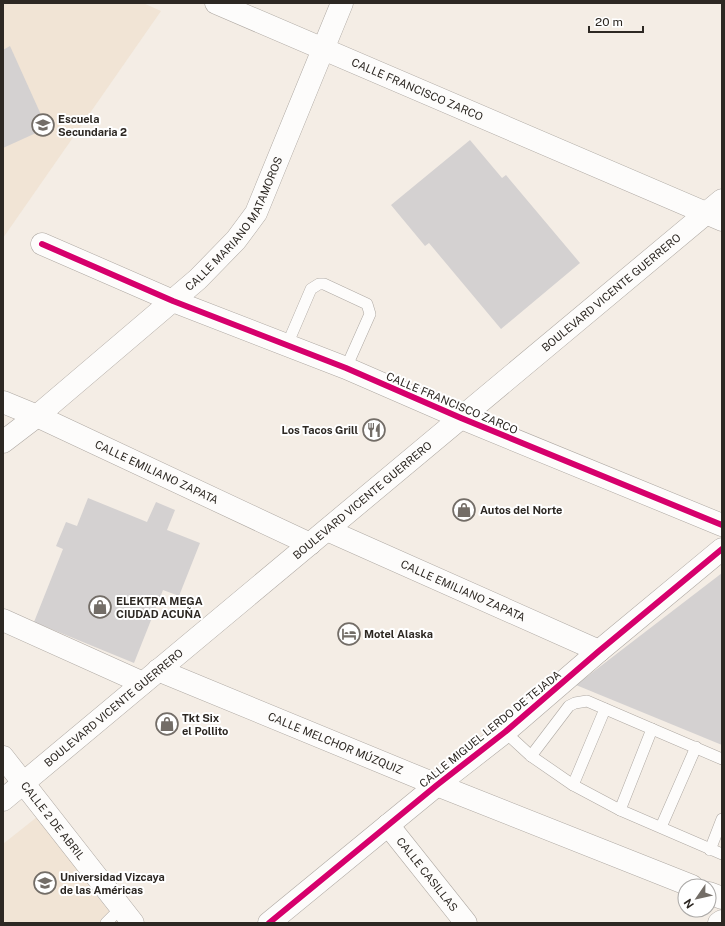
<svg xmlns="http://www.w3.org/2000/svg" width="725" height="926" viewBox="0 0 725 926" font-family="'Public Sans',sans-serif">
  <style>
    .built { fill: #f1e4d5 }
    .building { fill: #d4d1d1 }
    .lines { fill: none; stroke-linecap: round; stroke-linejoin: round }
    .lane-casing { stroke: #aea8a2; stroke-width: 12 }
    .street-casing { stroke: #aea8a2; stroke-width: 23 }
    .secondary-casing { stroke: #aea8a2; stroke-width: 23 }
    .lane { stroke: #fdfcfb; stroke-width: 11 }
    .street { stroke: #fdfcfb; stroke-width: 22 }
    .secondary { stroke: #fdfcfb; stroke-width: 22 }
    .cycleway-casing { stroke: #fff; stroke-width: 8 }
    .cycleway { stroke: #d6006c; stroke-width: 6 }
    .labels { text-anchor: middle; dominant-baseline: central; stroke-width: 4; stroke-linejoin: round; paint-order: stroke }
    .street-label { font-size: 11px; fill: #2d2823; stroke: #fff }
    .poi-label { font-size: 11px; font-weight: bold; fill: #2d2823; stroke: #fff; text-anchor: start }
  </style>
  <rect width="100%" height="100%" fill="#f4ede5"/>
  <g class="built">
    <path d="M 3,3 L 143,3 L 161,11 L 3,238 Z"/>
    <path d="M 37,817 L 118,923 L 3,923 L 3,844 Z"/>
  </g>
  <g class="building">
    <path d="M 10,46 L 47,128 L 3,148 L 3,50 Z"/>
    <path d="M 470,140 L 502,178 L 506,175 L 580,263 L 501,329 L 429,243 L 425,246 L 391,205 Z"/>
    <path d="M 88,498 L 147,522 L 156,502 L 175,510 L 167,530 L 200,543 L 179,596 L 163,590 L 134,663 L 34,622 L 63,549 L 56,546 L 66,522 L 77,526 Z"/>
    <path d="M 722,573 L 722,745 L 576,685 Z"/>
  </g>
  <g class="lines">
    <g class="lane-casing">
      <g id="lane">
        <path d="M 287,345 L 311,289 L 319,284 L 324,284 L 367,304 L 370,314 L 346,368"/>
        <path d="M 505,732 L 531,756 L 573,785 L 620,810"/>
        <path d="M 531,756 L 569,706 L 575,703 L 587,701 L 652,729"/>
        <path d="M 722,759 L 652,729 L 620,810 L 722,854"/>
        <path d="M 573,785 L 605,709"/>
        <path d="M 661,827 L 696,747"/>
        <path d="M 710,850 L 722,819"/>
        <path d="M 106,923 L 121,908"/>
      </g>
    </g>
    <g class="street-casing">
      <g id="street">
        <path id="s1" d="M 216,3 L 722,220"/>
        <path d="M 42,244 L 173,301 L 346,368 L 461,418 L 722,525"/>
        <path id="s2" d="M 3,402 L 37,416 L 310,544"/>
        <path id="s3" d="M 3,442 L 37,416 L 198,279 L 236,240 L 256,213 L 342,3"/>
        <path id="s4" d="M 327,530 L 599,651"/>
        <path d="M 3,620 L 143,683"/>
        <path id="s5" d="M 158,670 L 437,785 L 692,886"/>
        <path id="s6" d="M 3,757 L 133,923"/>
        <path id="s7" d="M 388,825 L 466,923"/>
        <path d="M 709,893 L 722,898"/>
        <path d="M 269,923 L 437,785 L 505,732 L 599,651 L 722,549"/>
        <path d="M 719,923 L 722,921"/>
      </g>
    </g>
    <g class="secondary-casing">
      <g id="secondary">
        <path id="s8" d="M 3,800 L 722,200"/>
      </g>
    </g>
    <use href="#lane" class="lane"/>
    <use href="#street" class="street"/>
    <use href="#secondary" class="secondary"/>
    <g class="cycleway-casing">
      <g id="cycleway">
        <path d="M 42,244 L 173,301 L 346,368 L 461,418 L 722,525"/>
        <path d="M 269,923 L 437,785 L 505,732 L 599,651 L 722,549"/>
      </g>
    </g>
    <use href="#cycleway" class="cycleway"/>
  </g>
  <defs>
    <g id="school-ring" transform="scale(1.15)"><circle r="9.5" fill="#fff" stroke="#736d67" stroke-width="1.5"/><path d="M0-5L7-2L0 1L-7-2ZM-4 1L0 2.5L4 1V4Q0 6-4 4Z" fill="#736d67"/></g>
    <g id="restaurant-ring" transform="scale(1.15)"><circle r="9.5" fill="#fff" stroke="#736d67" stroke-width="1.5"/><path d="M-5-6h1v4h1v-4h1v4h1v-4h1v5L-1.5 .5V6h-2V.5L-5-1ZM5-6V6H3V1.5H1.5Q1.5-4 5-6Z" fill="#736d67"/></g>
    <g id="shop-ring" transform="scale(1.15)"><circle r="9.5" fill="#fff" stroke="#736d67" stroke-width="1.5"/><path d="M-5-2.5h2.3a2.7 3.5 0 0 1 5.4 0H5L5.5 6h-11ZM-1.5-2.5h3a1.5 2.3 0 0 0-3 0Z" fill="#736d67"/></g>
    <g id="hotel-ring" transform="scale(1.15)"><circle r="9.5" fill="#fff" stroke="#736d67" stroke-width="1.5"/><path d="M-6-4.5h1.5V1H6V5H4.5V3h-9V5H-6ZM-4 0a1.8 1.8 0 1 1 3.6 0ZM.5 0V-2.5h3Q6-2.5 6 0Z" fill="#736d67"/></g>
    <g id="university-ring" transform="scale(1.15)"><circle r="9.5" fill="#fff" stroke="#736d67" stroke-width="1.5"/><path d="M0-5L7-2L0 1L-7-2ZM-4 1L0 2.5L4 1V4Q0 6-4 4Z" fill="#736d67"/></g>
  </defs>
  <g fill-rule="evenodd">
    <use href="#school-ring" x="43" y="125"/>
    <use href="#restaurant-ring" x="374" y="430"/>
    <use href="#shop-ring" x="464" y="510"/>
    <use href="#shop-ring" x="100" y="607"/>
    <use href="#hotel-ring" x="349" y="634"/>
    <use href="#shop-ring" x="167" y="724"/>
    <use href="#university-ring" x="45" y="883"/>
  </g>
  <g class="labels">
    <g class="street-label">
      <text stroke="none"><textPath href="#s1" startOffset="219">CALLE FRANCISCO ZARCO</textPath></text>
      <text stroke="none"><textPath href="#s3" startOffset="321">CALLE MARIANO MATAMOROS</textPath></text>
      <text stroke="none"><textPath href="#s8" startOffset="792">BOULEVARD VICENTE GUERRERO</textPath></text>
      <text transform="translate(452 403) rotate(23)">CALLE FRANCISCO ZARCO</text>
      <text stroke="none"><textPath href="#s2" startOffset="169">CALLE EMILIANO ZAPATA</textPath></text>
      <text stroke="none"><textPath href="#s8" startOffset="468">BOULEVARD VICENTE GUERRERO</textPath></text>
      <text stroke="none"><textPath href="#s4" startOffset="149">CALLE EMILIANO ZAPATA</textPath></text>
      <text stroke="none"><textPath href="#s8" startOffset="144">BOULEVARD VICENTE GUERRERO</textPath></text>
      <text transform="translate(490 729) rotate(-39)">CALLE MIGUEL LERDO DE TEJADA</text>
      <text stroke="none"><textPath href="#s5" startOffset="192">CALLE MELCHOR MÚZQUIZ</textPath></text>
      <text stroke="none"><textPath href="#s6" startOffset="81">CALLE 2 DE ABRIL</textPath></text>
      <text stroke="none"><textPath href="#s7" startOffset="63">CALLE CASILLAS</textPath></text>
    </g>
    <g class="poi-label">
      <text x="58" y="119">Escuela<tspan x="58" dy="13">Secundaria 2</tspan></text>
      <text x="358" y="430" text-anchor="end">Los Tacos Grill</text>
      <text x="480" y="510">Autos del Norte</text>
      <text x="116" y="601">ELEKTRA MEGA<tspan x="116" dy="13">CIUDAD ACUÑA</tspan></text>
      <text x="364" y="634">Motel Alaska</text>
      <text x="182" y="718">Tkt Six<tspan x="182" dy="13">el Pollito</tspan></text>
      <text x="60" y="877">Universidad Vizcaya<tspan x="60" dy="13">de las Américas</tspan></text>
    </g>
  </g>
  <rect width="725" height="926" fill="none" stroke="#2d2823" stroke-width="8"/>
  <g transform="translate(697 898) rotate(236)"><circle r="19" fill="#ffffff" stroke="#aba9a7"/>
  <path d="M0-3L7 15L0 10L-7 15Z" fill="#736d67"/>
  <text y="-6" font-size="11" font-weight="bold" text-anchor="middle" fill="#2d2823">N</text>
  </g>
  <path d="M589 26v6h54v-6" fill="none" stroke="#2d2823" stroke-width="2"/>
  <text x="595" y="26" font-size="12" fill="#2d2823" stroke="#ffffff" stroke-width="3" paint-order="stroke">20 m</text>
</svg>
